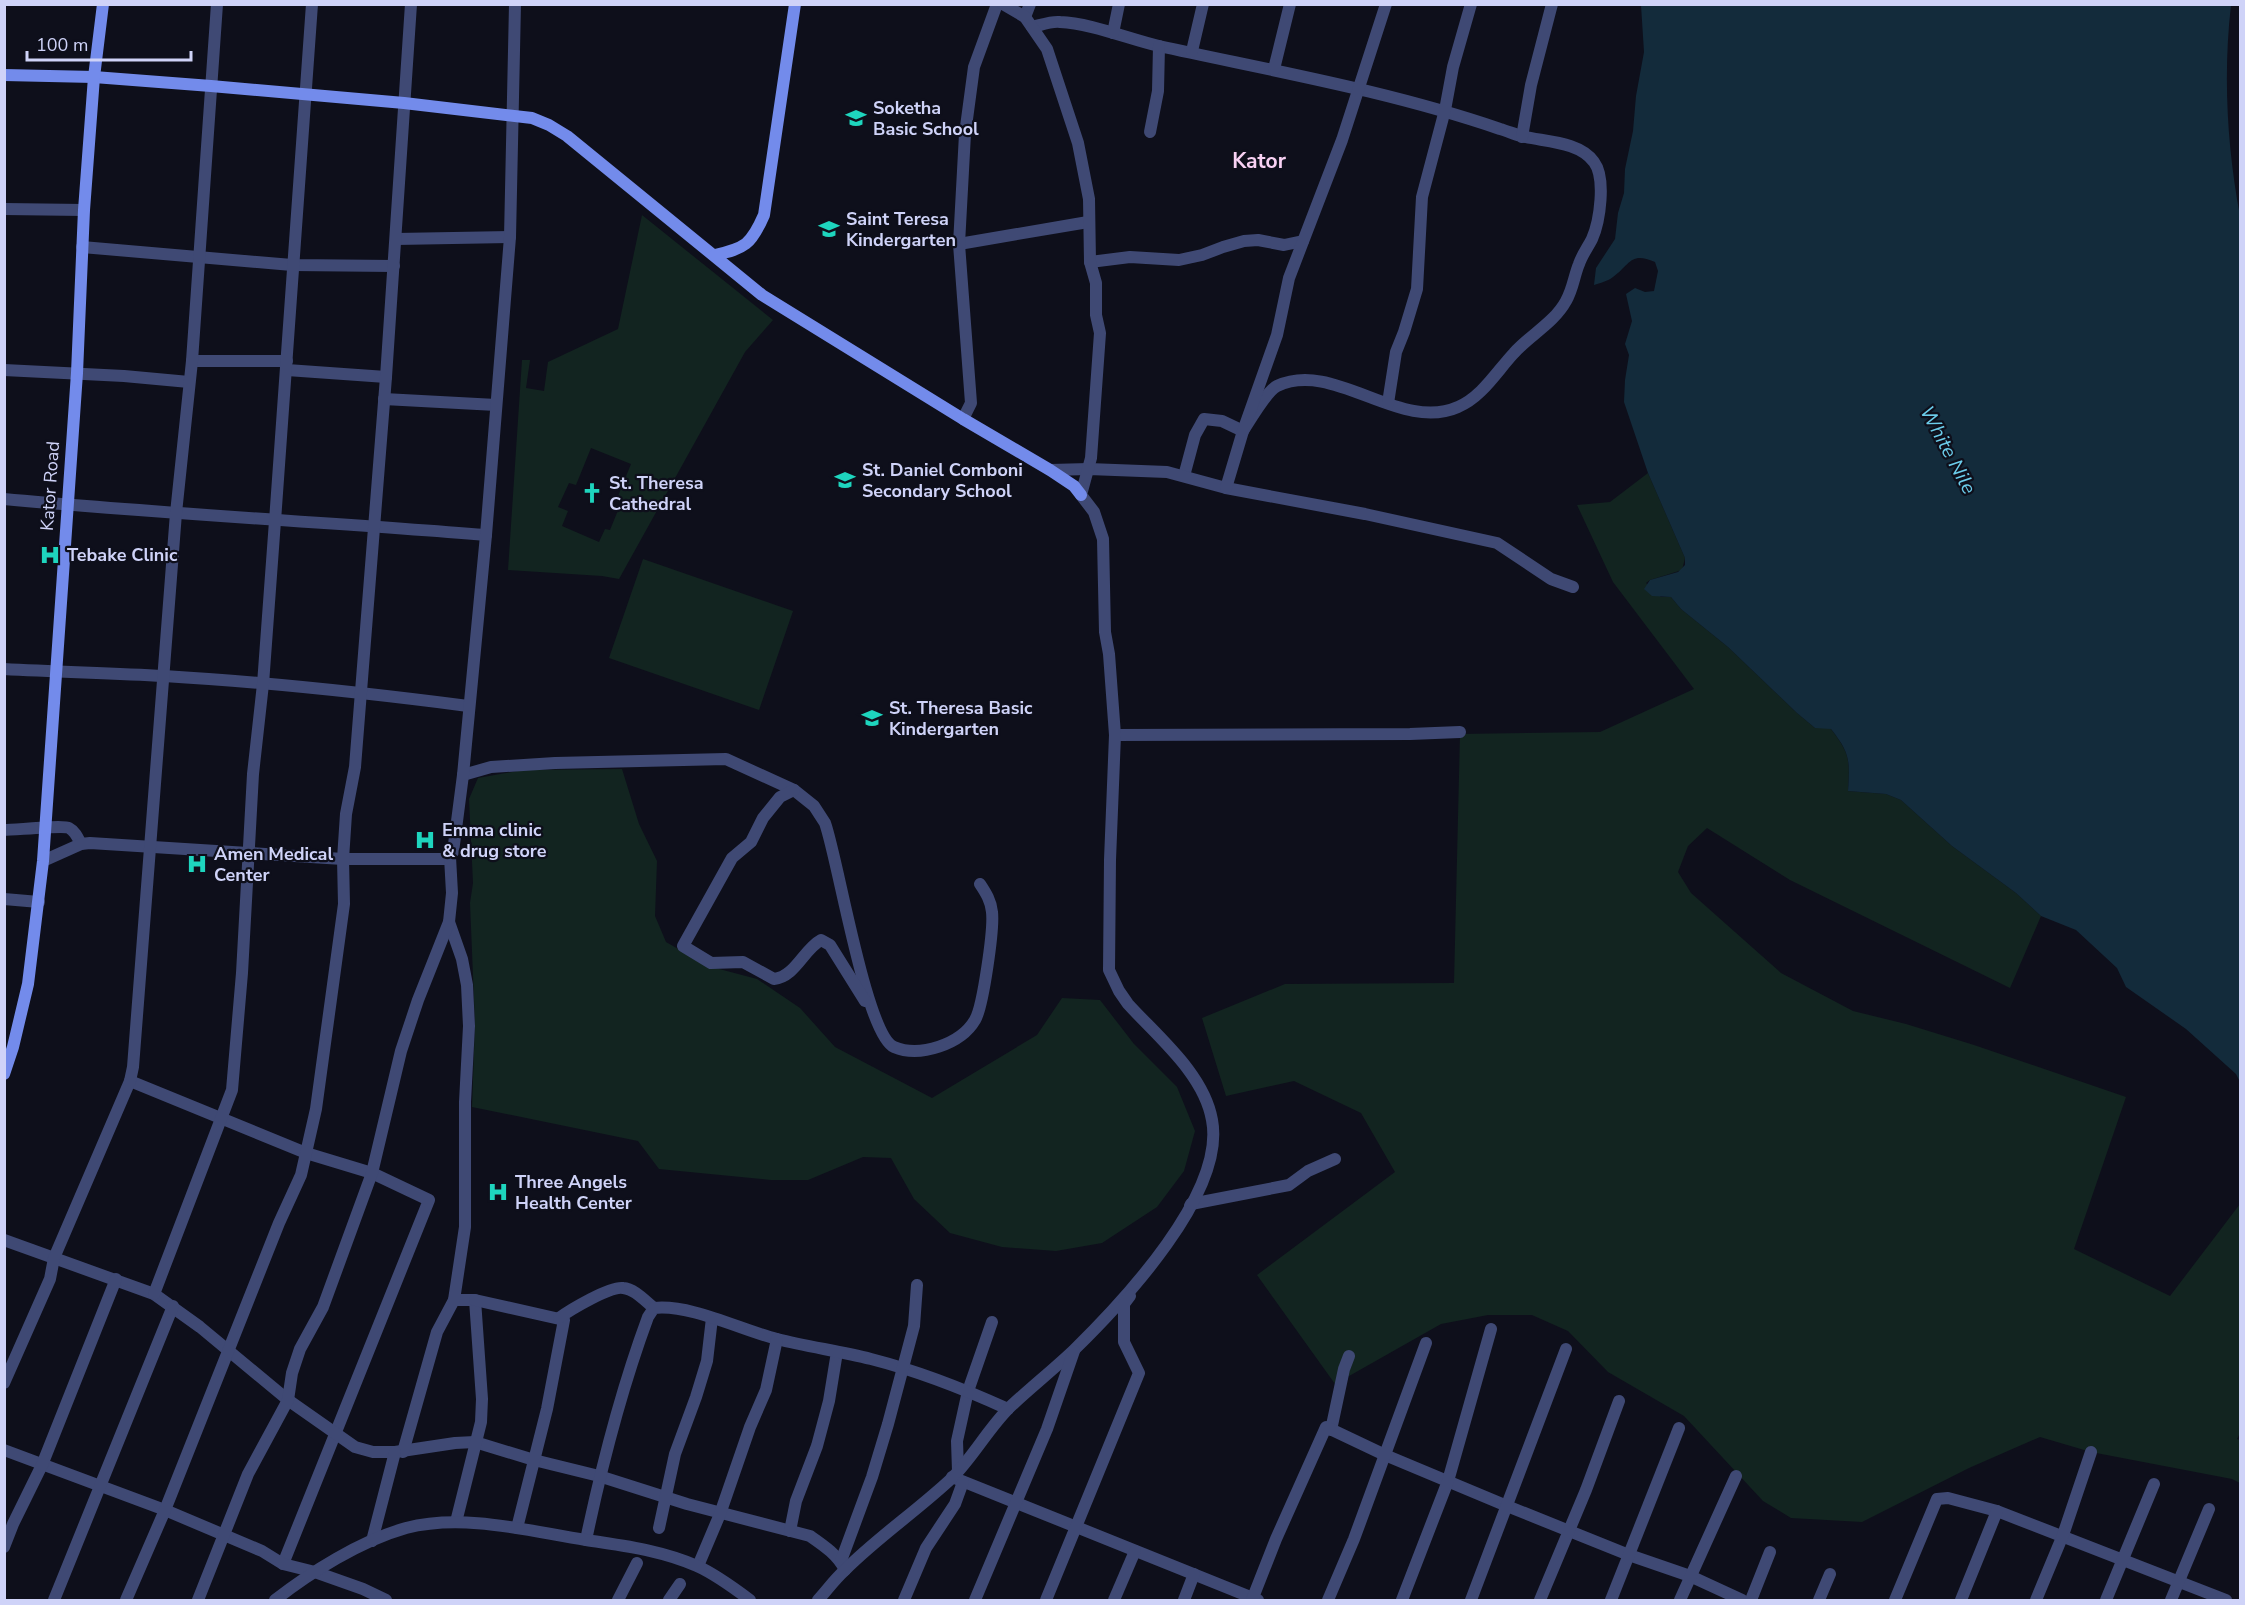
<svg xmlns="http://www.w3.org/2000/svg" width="2245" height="1605" viewBox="0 0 2245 1605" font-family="'Nunito Sans',sans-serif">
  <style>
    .green { fill: #122420; fill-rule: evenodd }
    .water { fill: #132b3b }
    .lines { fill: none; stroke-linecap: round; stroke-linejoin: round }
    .street { stroke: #3f4974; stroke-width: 12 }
    .secondary { stroke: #738beb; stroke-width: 12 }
    .labels { text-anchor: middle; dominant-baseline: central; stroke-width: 4.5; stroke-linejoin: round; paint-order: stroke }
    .poi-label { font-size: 18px; font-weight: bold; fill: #cfd3f8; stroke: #0e0f1b; text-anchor: start }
    .street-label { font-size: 18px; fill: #cfd3f8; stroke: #0e0f1b }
    .water-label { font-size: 20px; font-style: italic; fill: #6bccea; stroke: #0e0f1b }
    .quarter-label { font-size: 21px; font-weight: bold; fill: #f8d1f3; stroke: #0e0f1b }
  </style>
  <rect width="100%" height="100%" fill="#0e0f1b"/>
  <g class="green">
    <path d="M 642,215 L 773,320 L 745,352 L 619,579 L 602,576 L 508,570 L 522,360 L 530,360 L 526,388 L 544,391 L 548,362 L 618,329 ZM 591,448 L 631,464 L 616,501 L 621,503 L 610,530 L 605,529 L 599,542 L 562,526 L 568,511 L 558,507 L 569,483 L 576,485 Z"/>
    <path d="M 1648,473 L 1685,558 L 1682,570 L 1650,580 L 1646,583 L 1661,597 L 1671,597 L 1681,609 L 1728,647 L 1797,713 L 1815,728 L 1830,728 C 1850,753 1850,760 1848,791 L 1886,794 L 1901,800 L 1952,846 L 2016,893 L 2041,916 L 2010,988 L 1790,880 L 1707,828 L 1688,846 L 1678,872 L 1691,893 L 1781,973 L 1853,1011 L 1906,1024 L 1974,1045 L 2126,1097 L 2074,1249 L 2170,1296 L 2240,1204 L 2240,1433 L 2237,1439 L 2240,1440 L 2240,1483 L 2232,1479 L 2091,1452 L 2040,1437 L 1969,1468 L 1862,1522 L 1791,1518 L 1763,1501 L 1684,1416 L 1608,1372 L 1568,1331 L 1532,1315 L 1488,1315 L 1441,1324 L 1335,1384 L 1257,1275 L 1395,1172 L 1361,1113 L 1294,1081 L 1226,1096 L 1202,1018 L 1285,984 L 1454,983 L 1460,734 L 1600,732 L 1694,689 L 1613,582 L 1577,505 L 1610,502 Z"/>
    <path d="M 643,559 L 793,611 L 759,710 L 609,658 Z"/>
    <path d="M 622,769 L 639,824 L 657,861 L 655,916 L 666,942 L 708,966 L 757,979 L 800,1008 L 835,1047 L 932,1098 L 1037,1035 L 1062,998 L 1100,1000 L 1134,1044 L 1177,1087 L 1195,1131 L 1184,1171 L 1157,1207 L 1102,1243 L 1056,1251 L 1002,1247 L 950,1233 L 914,1199 L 891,1158 L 863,1157 L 808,1180 L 771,1180 L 659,1169 L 638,1141 L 472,1107 L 475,1024 L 470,903 L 473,883 L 469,799 L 478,778 L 523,770 Z"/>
  </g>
  <path class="water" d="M 1641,5 L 2231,5 C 2223,75 2227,146 2240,216 L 2240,1082 L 2236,1074 L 2186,1029 L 2126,987 L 2117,968 L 2076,930 L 2041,916 L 2016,893 L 1952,846 L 1901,800 L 1886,794 L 1848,791 C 1850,760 1850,753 1831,729 L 1815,728 L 1797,713 L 1728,647 L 1681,609 L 1671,597 L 1652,596 L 1644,589 L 1650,580 L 1678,572 L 1685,565 L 1685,558 L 1648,473 L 1624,402 L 1625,380 L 1629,355 L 1625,344 L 1632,321 L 1626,294 L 1635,288 L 1645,292 L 1654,291 L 1658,271 L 1655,262 C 1630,251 1630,265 1613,277 C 1608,281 1600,283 1594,285 L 1596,268 L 1615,239 L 1618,213 L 1624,193 L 1625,169 L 1633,131 L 1636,96 L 1644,52 Z"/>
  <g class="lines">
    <g class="street">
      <path d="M 1025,17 L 1030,4"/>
      <path d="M 1032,27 C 1041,25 1051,21 1060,22 C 1090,23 1129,39 1159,46 C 1273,71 1389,91 1500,129 C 1507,131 1514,134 1521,136 C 1544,142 1579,141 1594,162 C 1606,178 1600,221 1592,239 C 1588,247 1582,255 1579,264 C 1574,276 1573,289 1566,301 C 1554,323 1530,335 1514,353 C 1497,371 1482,397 1458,407 C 1400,433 1334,359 1277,386 C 1267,391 1250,420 1243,431 L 1222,421 L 1204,419 L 1195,435 L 1184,476"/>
      <path d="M 1113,33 L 1119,4"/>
      <path d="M 1192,51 L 1203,4"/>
      <path d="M 1274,69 L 1290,4"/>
      <path d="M 1150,132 L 1158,91 L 1159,46"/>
      <path d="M 1522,137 L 1531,85 L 1552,4"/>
      <path d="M 4,209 L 84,210"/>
      <path d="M 396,239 L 510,237"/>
      <path d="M 959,244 L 1088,222"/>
      <path d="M 82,247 L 292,265 L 394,266"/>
      <path d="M 1090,262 L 1130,257 L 1179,260 L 1202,255 L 1223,247 L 1244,241 L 1258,240 L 1284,245 L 1303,241"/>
      <path d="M 192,361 L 287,361"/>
      <path d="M 4,370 L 124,376 L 189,382"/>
      <path d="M 287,370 L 386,377"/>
      <path d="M 384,399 L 496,405"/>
      <path d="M 1388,403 L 1396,352 L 1404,332 L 1417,289 L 1422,197 L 1445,110 L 1453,67 L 1471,4"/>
      <path d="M 963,419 L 971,403 L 959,244 L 965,134 L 974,67 L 997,4"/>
      <path d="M 1050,470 L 1089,469 L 1167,472 L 1226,488 L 1365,514 L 1497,543 L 1551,579 L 1573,587"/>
      <path d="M 1226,488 L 1243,431 L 1277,335 L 1289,278 L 1342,140 L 1386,4"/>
      <path d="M 4,499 C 165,514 326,522 486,535"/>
      <path d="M 4,669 C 58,672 111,673 164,676 C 266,682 367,693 468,706"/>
      <path d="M 1115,735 L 1410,734 L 1460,732"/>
      <path d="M 463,775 L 491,767 L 555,763 L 726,759 L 794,790 L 814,806 L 825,823 C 838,859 866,1035 894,1047 C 920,1058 961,1044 975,1020 C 983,1007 994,929 992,912 C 991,901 986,893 980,884"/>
      <path d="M 794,790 L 780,797 L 763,818 L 751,842 L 732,858 L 683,946 L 711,963 L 743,962 L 774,979 C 795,977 804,949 821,940 L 830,945 L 865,1001"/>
      <path d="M 4,830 C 15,830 63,825 69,828 C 75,831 78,838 81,844"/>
      <path d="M 43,861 L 81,844 L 90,843 L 343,859 L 445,859 L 453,852 L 463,775 L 486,535 L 510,237 L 515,4"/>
      <path d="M 4,899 L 39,902"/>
      <path d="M 130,1081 L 306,1153 L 372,1173 L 429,1200 L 283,1564"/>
      <path d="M 1190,1206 L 1191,1204 L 1289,1185 L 1308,1171 L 1335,1159"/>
      <path d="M 4,1240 L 154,1294 L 200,1327 L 288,1400 L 355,1447 L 373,1452 L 395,1452 L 455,1443 L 475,1442 L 534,1460 L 599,1476 L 687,1504 L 810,1536 C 823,1545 838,1555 845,1570"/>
      <path d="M 154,1294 L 232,1090 L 242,973 L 253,774 L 263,684 L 275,521 L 312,4"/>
      <path d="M 454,1300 L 475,1300 L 482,1399 L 481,1422 L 456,1522"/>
      <path d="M 475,1300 L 564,1320 L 547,1409 L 517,1528"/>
      <path d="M 559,1318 C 570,1310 610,1286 623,1288 C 635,1289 645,1301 654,1308"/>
      <path d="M 4,1383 L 50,1279 L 54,1258 L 130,1081 L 133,1067 L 176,513 L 192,361 L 217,4"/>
      <path d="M 1331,1430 L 1344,1369 L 1349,1356"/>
      <path d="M 4,1450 L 165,1510 L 262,1551 L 283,1564 L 315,1572 L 363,1589 L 386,1600"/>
      <path d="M 403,1452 L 437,1332 L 454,1300 L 465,1227 L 465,1102 L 469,1026 L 467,985 L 462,959 L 449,922"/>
      <path d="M 958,1471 L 957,1441 L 968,1391 L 992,1322"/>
      <path d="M 952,1477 L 1258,1600"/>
      <path d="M 659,1528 L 675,1454 L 696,1397 L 707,1361 L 712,1318"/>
      <path d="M 790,1531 L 796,1501 L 817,1446 L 829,1401 L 837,1352"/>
      <path d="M 586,1540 C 602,1464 621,1390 648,1317 L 654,1308 C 691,1304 741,1330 777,1339 C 808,1347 840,1351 871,1359 C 918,1371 964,1389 1008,1409"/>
      <path d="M 372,1541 L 395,1452"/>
      <path d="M 4,1547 L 13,1524 L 42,1465 L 116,1279"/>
      <path d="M 841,1561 L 872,1477 L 888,1424 L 914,1326 L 917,1285"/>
      <path d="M 698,1566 L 720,1514 L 750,1427 L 766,1390 L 777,1339"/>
      <path d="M 54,1600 L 173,1306"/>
      <path d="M 126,1600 L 165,1510 L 279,1223 L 301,1175 L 316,1109 L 344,904 L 343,859 L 346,814 L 355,767 L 386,377 L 411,4"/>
      <path d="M 198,1600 L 248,1474 L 288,1400 L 292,1373 L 300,1349 L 323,1307 L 372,1173 L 401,1051 L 418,1000 L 449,922 L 452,893 L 450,857"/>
      <path d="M 275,1600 C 311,1572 360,1541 406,1528 C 464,1513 528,1531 586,1540 C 624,1546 661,1550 697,1566 C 715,1574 734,1588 750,1600"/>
      <path d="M 618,1600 L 637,1563"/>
      <path d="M 669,1600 L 680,1584"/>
      <path d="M 818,1600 C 827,1590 835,1579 845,1570 C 878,1537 918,1510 952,1478 C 973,1457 988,1429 1009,1408 C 1030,1388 1053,1370 1074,1350 C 1123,1302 1226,1193 1212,1120 C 1204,1074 1158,1037 1128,1004 L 1119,991 L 1109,970 L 1110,860 L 1115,735 L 1109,654 L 1105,632 L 1103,539 L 1094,512 L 1081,495 L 1091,458 L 1100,333 L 1096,315 L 1096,283 L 1090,262 L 1089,199 L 1078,143 L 1047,49 L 1025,17 L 1003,4"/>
      <path d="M 904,1600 L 926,1548 L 955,1504 L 963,1482"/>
      <path d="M 975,1600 L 1047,1429 L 1074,1351"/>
      <path d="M 1046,1600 L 1139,1373 L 1124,1342 L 1124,1304 L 1130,1296"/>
      <path d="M 1114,1600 L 1135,1551"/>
      <path d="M 1184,1600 L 1194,1574"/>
      <path d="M 1252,1600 L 1276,1539 L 1326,1427 L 1385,1455 L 1507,1506 L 1629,1555 L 1690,1576 L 1742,1600"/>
      <path d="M 1328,1600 L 1354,1539 L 1426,1343"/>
      <path d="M 1402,1600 L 1448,1481 L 1491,1329"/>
      <path d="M 1471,1600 L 1566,1349"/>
      <path d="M 1540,1600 L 1586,1490 L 1619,1401"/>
      <path d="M 1611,1600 L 1679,1428"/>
      <path d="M 1680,1600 L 1736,1476"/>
      <path d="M 1751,1600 L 1770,1552"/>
      <path d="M 1819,1600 L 1830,1574"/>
      <path d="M 1895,1600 L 1937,1499 L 1948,1498 L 1997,1511 L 2226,1600"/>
      <path d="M 1961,1600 L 1997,1511"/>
      <path d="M 2036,1600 L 2063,1535 L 2091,1452"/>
      <path d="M 2106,1600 L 2154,1484"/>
      <path d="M 2171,1600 L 2209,1509"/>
    </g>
    <g class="secondary">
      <path d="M 4,75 L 94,77 L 211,86 L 404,103 L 532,118 L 549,125 L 567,136 L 762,295 L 963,419 L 1050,470 L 1074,486 L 1081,495"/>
      <path d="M 715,255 C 745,248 751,245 764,215 L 795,4"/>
      <path d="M 4,1074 L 13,1047 L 28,984 L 43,861 L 77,373 L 84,210 L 94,77 L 103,4"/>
    </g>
  </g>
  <defs>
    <g id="school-bare" transform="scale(1.62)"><path d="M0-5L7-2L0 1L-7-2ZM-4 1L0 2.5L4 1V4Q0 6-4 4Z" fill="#1ed5be" stroke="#0e0f1b" stroke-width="2.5" paint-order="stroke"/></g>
    <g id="church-bare" transform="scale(1.62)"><path d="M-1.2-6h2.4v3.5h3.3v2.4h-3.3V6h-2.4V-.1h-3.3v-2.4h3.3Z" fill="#1ed5be" stroke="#0e0f1b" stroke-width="2.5" paint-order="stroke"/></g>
    <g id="hospital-bare" transform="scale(1.62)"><path d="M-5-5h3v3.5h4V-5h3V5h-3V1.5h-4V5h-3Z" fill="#1ed5be" stroke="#0e0f1b" stroke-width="2.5" paint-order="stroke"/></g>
  </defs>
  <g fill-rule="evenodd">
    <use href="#school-bare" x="856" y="118"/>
    <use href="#school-bare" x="829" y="229"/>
    <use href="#school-bare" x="845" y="480"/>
    <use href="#church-bare" x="592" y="493"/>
    <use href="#hospital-bare" x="50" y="555"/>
    <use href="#school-bare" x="872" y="718"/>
    <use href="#hospital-bare" x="425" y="840"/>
    <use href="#hospital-bare" x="197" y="864"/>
    <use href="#hospital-bare" x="498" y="1192"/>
  </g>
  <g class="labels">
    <g class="poi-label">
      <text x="873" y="108">Soketha<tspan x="873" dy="21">Basic School</tspan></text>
      <text x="846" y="219">Saint Teresa<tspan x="846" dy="21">Kindergarten</tspan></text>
      <text x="862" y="470">St. Daniel Comboni<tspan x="862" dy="21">Secondary School</tspan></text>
      <text x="609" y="483">St. Theresa<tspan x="609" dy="21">Cathedral</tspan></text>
      <text x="67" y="555">Tebake Clinic</text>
      <text x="889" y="708">St. Theresa Basic<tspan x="889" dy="21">Kindergarten</tspan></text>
      <text x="442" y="830">Emma clinic<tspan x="442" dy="21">&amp; drug store</tspan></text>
      <text x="214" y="854">Amen Medical<tspan x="214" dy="21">Center</tspan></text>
      <text x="515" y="1182">Three Angels<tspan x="515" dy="21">Health Center</tspan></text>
    </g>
    <g class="street-label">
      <text transform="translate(50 486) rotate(-86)">Kator Road</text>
    </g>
    <g class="water-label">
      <text transform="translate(1948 450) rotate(62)">White Nile</text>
    </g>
    <g class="quarter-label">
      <text x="1259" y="161">Kator</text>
    </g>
  </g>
  <rect width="2245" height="1605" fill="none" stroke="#cfd3f8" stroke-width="12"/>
  <path d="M27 51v9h164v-9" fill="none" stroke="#cfd3f8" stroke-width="3"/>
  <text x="36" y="51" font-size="18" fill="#cfd3f8" stroke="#0e0f1b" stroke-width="4.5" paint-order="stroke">100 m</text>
</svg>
